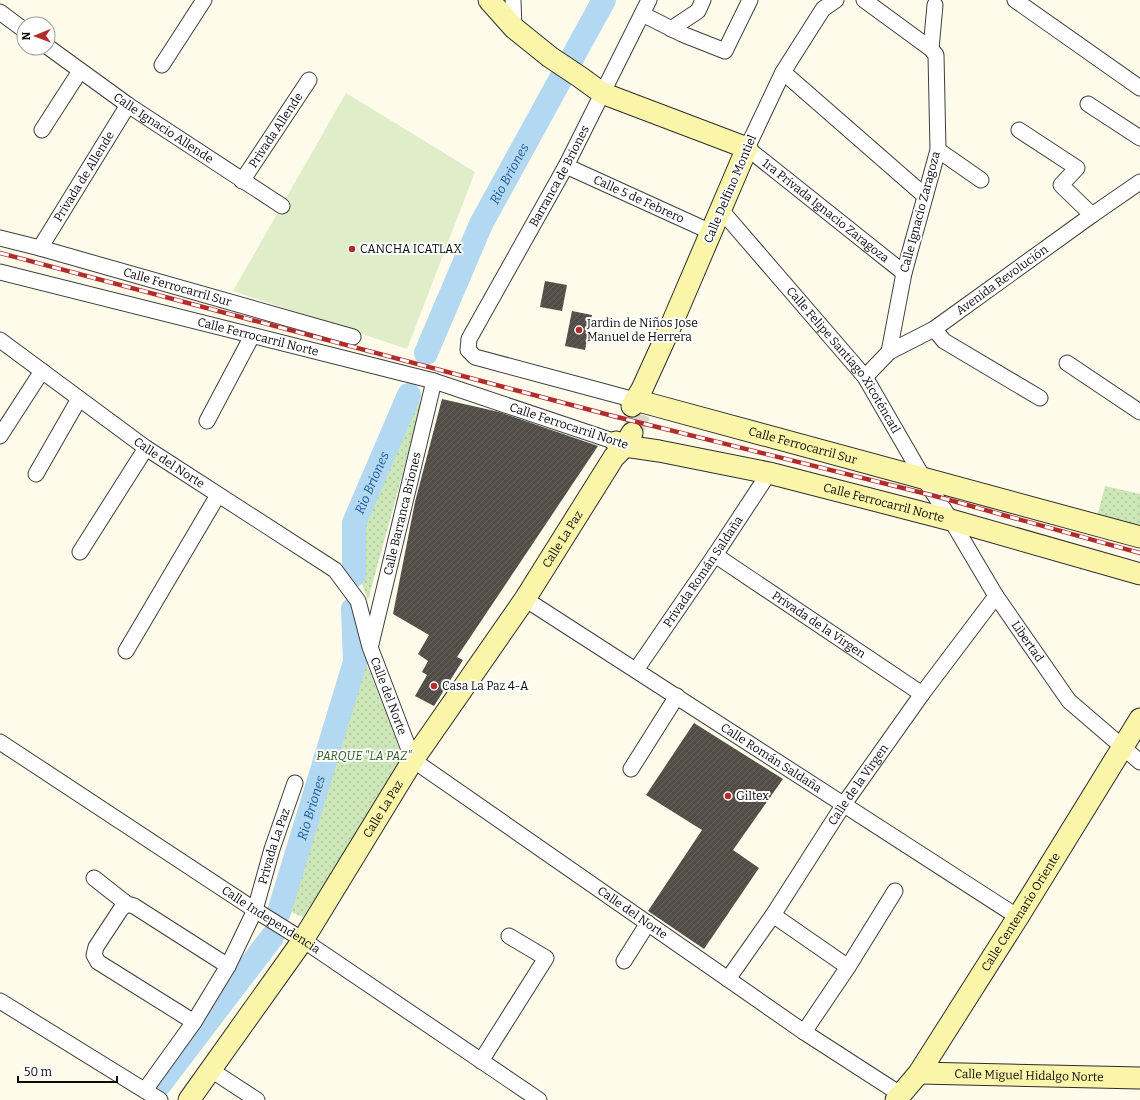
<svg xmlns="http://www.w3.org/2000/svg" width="1140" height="1100" viewBox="0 0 1140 1100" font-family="Bitter,serif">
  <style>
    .green { fill: url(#green-dots) }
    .pitch { fill: #dfedc8 }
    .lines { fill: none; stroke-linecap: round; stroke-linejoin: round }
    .river { stroke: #b2d8f2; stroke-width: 24 }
    .building { fill: url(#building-hatch) }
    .secondary-tunnel { stroke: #dad7c9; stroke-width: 21; stroke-dasharray: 21 10; stroke-linecap: butt }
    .street-casing { stroke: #3e3e3e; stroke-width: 17 }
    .secondary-casing { stroke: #2d2d2d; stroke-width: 23 }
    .street { stroke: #fff; stroke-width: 15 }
    .secondary { stroke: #faf5a9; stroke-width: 21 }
    .rail-casing { stroke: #b32c2d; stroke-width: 4.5 }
    .rail { stroke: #fff; stroke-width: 3; stroke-dasharray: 9; stroke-linecap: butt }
    .poi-dot { fill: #b32c2d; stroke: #fff; stroke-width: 1.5 }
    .labels { text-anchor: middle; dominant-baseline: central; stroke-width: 4; stroke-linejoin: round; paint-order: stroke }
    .street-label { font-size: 12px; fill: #0b0b0b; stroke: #fff }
    .poi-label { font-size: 12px; fill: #0b0b0b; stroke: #fff; text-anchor: start }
    .park-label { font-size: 12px; font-style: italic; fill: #2a5e20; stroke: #fff }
    .water-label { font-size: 13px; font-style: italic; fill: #1c5b95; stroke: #fff }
  </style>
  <defs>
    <pattern id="green-dots" width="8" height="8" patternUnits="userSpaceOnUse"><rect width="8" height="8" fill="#cde6b7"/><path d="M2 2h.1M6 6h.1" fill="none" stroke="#afc49c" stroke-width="1.8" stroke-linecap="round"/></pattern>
    <pattern id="building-hatch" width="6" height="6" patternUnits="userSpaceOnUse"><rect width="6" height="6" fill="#534d48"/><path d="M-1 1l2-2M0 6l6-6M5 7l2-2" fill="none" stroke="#67625e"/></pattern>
  </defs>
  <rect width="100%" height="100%" fill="#fefbeb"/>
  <g class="green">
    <path d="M 412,400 L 422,403 L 368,600 L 360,578 L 363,528 Z"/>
    <path d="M 1105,486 L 1140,494 L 1140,532 L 1096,521 Z"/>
    <path d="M 361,649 L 404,760 L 303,917 L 280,907 L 355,662 Z"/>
  </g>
  <path class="pitch" d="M 346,93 L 475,172 L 407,349 L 233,291 Z"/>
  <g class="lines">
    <g class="river">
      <path id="s1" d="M 426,353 L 481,224 L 604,0"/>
      <path id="s2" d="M 354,575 L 354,523 L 409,395"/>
      <path id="s3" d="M 279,912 L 355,662 L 353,609"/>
      <path d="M 160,1084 L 272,937"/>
    </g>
  </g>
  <g class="building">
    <path d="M 545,281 L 567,285 L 562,311 L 540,307 Z"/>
    <path d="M 572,311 L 592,315 L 585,350 L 565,346 Z"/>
    <path d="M 442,399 L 499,412 L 598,446 L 457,657 L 463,660 L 434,706 L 415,696 L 427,675 L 422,672 L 428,661 L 418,654 L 429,635 L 393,614 L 415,502 Z"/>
    <path d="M 694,723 L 783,779 L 733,850 L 759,868 L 704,949 L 648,911 L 702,830 L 646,795 Z"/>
  </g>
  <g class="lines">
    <path class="secondary-tunnel" d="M 632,433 L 642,409"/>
    <g class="street-casing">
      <g id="street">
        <path d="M 513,0 L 514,28"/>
        <path id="s4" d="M 836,0 L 823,9 L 783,72 L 747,148 L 904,273"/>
        <path d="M 864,0 L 931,49 L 936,55 L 938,150 L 904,273 L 889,352"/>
        <path d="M 1015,0 L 1140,88"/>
        <path d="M 0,12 L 24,30"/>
        <path d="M 642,14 L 682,34 L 725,51 L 750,0"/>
        <path d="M 671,29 L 698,11 L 703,0"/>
        <path id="s5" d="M 48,47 L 128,105 L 282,206"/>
        <path d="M 931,49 L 935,5"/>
        <path d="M 162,65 L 204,0"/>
        <path d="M 783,72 L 925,196"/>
        <path d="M 1088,104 L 1140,138"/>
        <path d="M 42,130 L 80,71"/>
        <path d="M 1019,130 L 1077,168 L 1061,185 L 1092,215"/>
        <path d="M 938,150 L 981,180"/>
        <path id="s6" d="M 566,166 L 711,232"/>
        <path id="s7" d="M 242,181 L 309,80"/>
        <path id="s8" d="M 721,210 L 865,377 L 924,479 L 951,520 L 996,596 L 1069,701 L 1140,762"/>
        <path id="s9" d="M 0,238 L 40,248 L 353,337"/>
        <path id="s10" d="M 40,248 L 128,105"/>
        <path id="s11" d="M 0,272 L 434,381 L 616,442"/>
        <path d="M 934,329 L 944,341 L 1040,398"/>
        <path id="s12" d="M 0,340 L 146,448 L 335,570 L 358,601 L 370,647 L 413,760 L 804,1032 L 900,1094"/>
        <path d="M 1067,363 L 1140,412"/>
        <path id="s13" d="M 865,377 L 889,352 L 934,329 L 1092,215 L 1140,182"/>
        <path id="s14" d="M 635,400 L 475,357 L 468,350 L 469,339 L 566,166 L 649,0"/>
        <path d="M 207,421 L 252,336"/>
        <path d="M 0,436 L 42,371"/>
        <path d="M 36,474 L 79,399"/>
        <path d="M 80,552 L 146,448"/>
        <path id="s15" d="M 715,555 L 922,694"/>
        <path id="s16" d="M 525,599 L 1018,917"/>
        <path id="s17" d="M 371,644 L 434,381"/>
        <path d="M 126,651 L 218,495"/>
        <path id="s18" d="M 636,670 L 715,555 L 769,473"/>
        <path id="s19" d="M 0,742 L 255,910 L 303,940 L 539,1100"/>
        <path d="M 631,769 L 677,696"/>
        <path d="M 94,878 L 127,904 L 134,906 L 228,966"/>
        <path d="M 127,904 L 121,909 L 96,947 L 94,955 L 98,962 L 194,1022"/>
        <path d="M 773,915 L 848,967"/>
        <path d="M 624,961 L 648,923"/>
        <path id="s20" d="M 728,979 L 773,915 L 844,804 L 922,694 L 996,596"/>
        <path d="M 0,1001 L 160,1100"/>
        <path d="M 804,1032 L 848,967 L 895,891"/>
        <path d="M 481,1061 L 546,958 L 509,936"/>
        <path d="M 211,1070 L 257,1100"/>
        <path id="s21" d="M 145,1090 L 194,1022 L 228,966 L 255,910 L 272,849 L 295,783"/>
      </g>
    </g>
    <g class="secondary-casing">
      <g id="secondary">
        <path d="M 489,0 L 514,28 L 550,57 L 580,77 L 602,93 L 747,148 L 673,321 L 642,389 L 632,406"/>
        <path id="s22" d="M 635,400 L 1140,537"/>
        <path id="s23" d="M 616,442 L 625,446 L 659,451 L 769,473 L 951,520 L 1140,574"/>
        <path id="s24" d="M 919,1073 L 1140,1078"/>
        <path id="s25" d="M 189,1100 L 303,940 L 413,760 L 525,599 L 614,457 L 625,446 L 632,433"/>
        <path id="s26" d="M 896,1100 L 919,1073 L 1018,917 L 1140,719"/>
      </g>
    </g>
    <use href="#street" class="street"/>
    <use href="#secondary" class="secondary"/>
    <g class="rail-casing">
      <path id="rail" d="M 0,253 L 613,416 L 935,496 L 1140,553"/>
    </g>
    <use href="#rail" class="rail"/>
  </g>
  <g class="poi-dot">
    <circle cx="352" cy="249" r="4"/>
    <circle cx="579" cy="330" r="4"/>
    <circle cx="434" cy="686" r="4"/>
    <circle cx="728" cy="796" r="4"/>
  </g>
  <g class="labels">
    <g class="street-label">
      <text stroke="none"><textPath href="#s5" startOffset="141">Calle Ignacio Allende</textPath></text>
      <text stroke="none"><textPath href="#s7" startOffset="61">Privada Allende</textPath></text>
      <text stroke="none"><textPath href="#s14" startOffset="373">Barranca de Briones</textPath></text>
      <text stroke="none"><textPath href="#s10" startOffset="84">Privada de Allende</textPath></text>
      <text transform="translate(730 189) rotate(-67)">Calle Delfino Montiel</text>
      <text stroke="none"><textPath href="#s6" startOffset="80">Calle 5 de Febrero</textPath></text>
      <text stroke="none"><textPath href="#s4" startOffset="275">1ra Privada Ignacio Zaragoza</textPath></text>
      <text transform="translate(920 212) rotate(-75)">Calle Ignacio Zaragoza</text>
      <text stroke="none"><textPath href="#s13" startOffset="169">Avenida Revolución</textPath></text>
      <text stroke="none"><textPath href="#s9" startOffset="184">Calle Ferrocarril Sur</textPath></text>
      <text stroke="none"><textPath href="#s11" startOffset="266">Calle Ferrocarril Norte</textPath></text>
      <text stroke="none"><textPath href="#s8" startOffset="194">Calle Felipe Santiago Xicoténcatl</textPath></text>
      <text transform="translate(569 426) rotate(18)">Calle Ferrocarril Norte</text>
      <text stroke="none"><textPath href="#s22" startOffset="174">Calle Ferrocarril Sur</textPath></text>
      <text stroke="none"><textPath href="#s12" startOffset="209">Calle del Norte</textPath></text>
      <text stroke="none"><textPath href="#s23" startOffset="275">Calle Ferrocarril Norte</textPath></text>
      <text stroke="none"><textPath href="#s17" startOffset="134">Calle Barranca Briones</textPath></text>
      <text stroke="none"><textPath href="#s25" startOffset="674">Calle La Paz</textPath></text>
      <text stroke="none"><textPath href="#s18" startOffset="119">Privada Román Saldaña</textPath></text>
      <text stroke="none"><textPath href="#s15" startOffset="125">Privada de la Virgen</textPath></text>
      <text stroke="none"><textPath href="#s8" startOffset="531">Libertad</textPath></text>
      <text stroke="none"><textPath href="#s12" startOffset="545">Calle del Norte</textPath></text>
      <text stroke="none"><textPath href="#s16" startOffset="293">Calle Román Saldaña</textPath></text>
      <text stroke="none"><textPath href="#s20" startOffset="234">Calle de la Virgen</textPath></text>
      <text stroke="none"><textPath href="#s25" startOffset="350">Calle La Paz</textPath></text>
      <text stroke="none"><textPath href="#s21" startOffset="278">Privada La Paz</textPath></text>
      <text stroke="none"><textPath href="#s26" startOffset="226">Calle Centenario Oriente</textPath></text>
      <text stroke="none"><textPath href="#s12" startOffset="881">Calle del Norte</textPath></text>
      <text stroke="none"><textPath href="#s19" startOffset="324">Calle Independencia</textPath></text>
      <text stroke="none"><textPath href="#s24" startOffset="110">Calle Miguel Hidalgo Norte</textPath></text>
    </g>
    <g class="poi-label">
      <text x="360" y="249">CANCHA ICATLAX</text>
      <text x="587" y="323">Jardin de Niños Jose<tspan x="587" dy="14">Manuel de Herrera</tspan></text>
      <text x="442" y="686">Casa La Paz 4-A</text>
      <text x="736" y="796">Giltex</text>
    </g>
    <g class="park-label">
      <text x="364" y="756">PARQUE "LA PAZ"</text>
    </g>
    <g class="water-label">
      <text stroke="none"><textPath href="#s1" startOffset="198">Rio Briones</textPath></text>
      <text stroke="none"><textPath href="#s2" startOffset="96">Rio Briones</textPath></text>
      <text stroke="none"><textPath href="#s3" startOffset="109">Rio Briones</textPath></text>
    </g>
  </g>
  <g transform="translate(36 36) rotate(269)"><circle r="19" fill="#ffffff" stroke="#9d9d9d"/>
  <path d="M0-3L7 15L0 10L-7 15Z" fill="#b32c2d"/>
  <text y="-6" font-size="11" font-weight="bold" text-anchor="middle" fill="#0b0b0b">N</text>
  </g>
  <path d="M18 1076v6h99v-6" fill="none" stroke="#0b0b0b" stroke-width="2"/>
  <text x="24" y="1076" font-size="12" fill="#0b0b0b" stroke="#ffffff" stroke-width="3" paint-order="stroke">50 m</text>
</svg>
